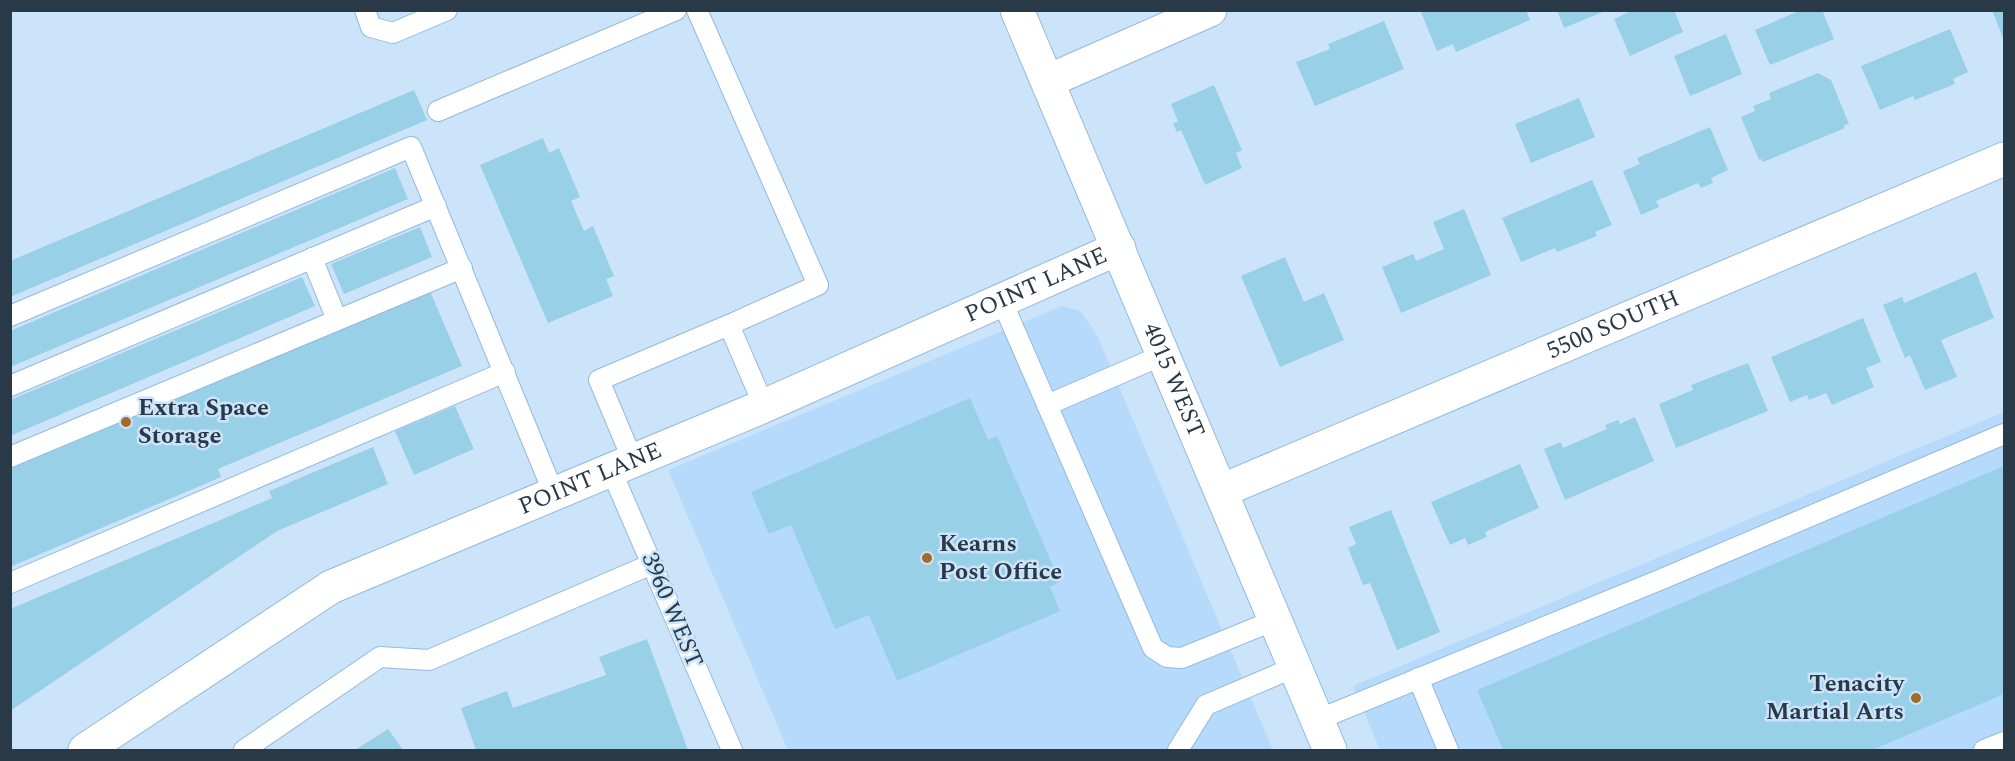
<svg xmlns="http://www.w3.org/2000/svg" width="2015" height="761" viewBox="0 0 2015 761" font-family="Spectral,serif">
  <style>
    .built { fill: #b6dafc }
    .building { fill: #98d0e8 }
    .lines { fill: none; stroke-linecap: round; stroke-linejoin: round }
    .service-casing { stroke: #93b9dd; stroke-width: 22 }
    .minor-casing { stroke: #93b9dd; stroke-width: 35 }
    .tertiary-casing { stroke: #93b9dd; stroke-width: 35 }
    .service { stroke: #fff; stroke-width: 20 }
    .minor { stroke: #fff; stroke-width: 33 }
    .tertiary { stroke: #fff; stroke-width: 33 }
    .poi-dot { fill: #a36b28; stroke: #cce4fa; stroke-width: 2 }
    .labels { text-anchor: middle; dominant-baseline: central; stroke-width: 5; stroke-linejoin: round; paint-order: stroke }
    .street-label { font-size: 24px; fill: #293947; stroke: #cce4fa }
    .poi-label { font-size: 24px; font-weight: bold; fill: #293947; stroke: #cce4fa; text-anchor: start }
  </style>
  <rect width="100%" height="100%" fill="#cce4fa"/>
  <g class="built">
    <path d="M 1062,306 L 1081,311 L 1097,335 L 1273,750 L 788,750 L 668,470 Z"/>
    <path d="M 2004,412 L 2004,750 L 1380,750 L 1353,686 Z"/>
  </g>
  <g class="building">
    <path d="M 1420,10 L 1526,10 L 1530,20 L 1456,52 L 1453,44 L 1437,51 Z"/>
    <path d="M 1557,10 L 1605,10 L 1605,11 L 1564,28 Z"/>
    <path d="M 1633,10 L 1674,10 L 1683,32 L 1630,56 L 1614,19 Z"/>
    <path d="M 1801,10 L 1822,10 L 1834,39 L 1770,65 L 1755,30 Z"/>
    <path d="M 1992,10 L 2004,10 L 2004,41 Z"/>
    <path d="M 1384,21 L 1404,69 L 1315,106 L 1296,62 L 1330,49 L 1328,44 Z"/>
    <path d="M 1950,29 L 1968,72 L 1953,79 L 1955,84 L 1915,100 L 1913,96 L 1880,110 L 1861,66 Z"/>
    <path d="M 1726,34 L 1742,74 L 1690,96 L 1674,56 Z"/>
    <path d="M 1818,73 L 1831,80 L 1849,124 L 1844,125 L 1845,128 L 1763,162 L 1762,159 L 1759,160 L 1741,117 L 1755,111 L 1753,106 L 1771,99 L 1769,93 Z"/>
    <path d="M 1214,85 L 1242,150 L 1236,153 L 1242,168 L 1205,185 L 1181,130 L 1177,132 L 1173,124 L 1178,121 L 1171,104 Z"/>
    <path d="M 414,90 L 427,120 L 10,297 L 10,261 Z"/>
    <path d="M 1579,98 L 1595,137 L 1531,163 L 1515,124 Z"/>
    <path d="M 1710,127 L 1728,170 L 1711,178 L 1713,183 L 1701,188 L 1698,183 L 1656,201 L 1659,207 L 1641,215 L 1623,171 L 1640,164 L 1637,158 Z"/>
    <path d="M 543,138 L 549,153 L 559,148 L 580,197 L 571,201 L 584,231 L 593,226 L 614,276 L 606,279 L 613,296 L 548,323 L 480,165 Z"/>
    <path d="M 395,168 L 408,199 L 10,367 L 10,331 Z"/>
    <path d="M 1592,180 L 1612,225 L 1595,232 L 1597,236 L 1557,252 L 1555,248 L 1521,262 L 1502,218 Z"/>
    <path d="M 1464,209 L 1491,275 L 1401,313 L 1382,267 L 1413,254 L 1416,261 L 1444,249 L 1433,222 Z"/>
    <path d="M 420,227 L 432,257 L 344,294 L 331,264 Z"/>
    <path d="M 1285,257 L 1304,302 L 1324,293 L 1344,340 L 1280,367 L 1241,276 Z"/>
    <path d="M 1976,272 L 1994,318 L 1941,340 L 1957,377 L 1925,390 L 1910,355 L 1905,358 L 1883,305 L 1902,297 L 1904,303 Z"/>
    <path d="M 302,277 L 315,306 L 10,436 L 10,400 Z"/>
    <path d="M 430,291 L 462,366 L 218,469 L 221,477 L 10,567 L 10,469 Z"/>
    <path d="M 1863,318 L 1881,362 L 1866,368 L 1874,387 L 1832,405 L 1826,393 L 1809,400 L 1807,395 L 1790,402 L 1771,357 Z"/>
    <path d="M 1748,363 L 1768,411 L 1676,448 L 1659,404 L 1693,390 L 1691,385 Z"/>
    <path d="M 970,398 L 988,440 L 997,436 L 1060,582 L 1050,587 L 1060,611 L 897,681 L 869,615 L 835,629 L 791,525 L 769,534 L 751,492 Z"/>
    <path d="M 455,406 L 474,449 L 414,475 L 395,431 Z"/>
    <path d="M 1635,417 L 1654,461 L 1565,500 L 1544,449 L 1561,442 L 1563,448 L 1607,429 L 1605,425 L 1618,420 L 1620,424 Z"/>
    <path d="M 373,447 L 388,484 L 277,531 L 10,711 L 10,609 L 272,498 L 269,491 Z"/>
    <path d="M 1520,464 L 1539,508 L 1485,532 L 1487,537 L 1468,545 L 1465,538 L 1450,545 L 1431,502 Z"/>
    <path d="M 2004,466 L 2004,694 L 1872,750 L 1503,750 L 1477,690 Z"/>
    <path d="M 1391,510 L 1440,632 L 1397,650 L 1370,583 L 1363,585 L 1348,548 L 1356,544 L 1349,527 Z"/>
    <path d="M 647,639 L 688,750 L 476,750 L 461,708 L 507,691 L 513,708 L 606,675 L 599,657 Z"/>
    <path d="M 388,729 L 403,750 L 355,750 Z"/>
  </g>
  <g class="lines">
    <g class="service-casing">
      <g id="service">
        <path d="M 365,10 L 371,27 L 393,33 L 447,10"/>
        <path d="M 697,10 L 818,285 L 729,325"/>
        <path d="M 438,111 L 676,10"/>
        <path d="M 312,258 L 337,320"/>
        <path d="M 1001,299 L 1153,648 L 1167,657 L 1182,658 L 1275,620"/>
        <path d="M 10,316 L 411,147 L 554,494"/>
        <path d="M 10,386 L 436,206"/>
        <path d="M 1047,405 L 1163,355"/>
        <path d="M 10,457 L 462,268"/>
        <path d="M 633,461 L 599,380 L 729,325 L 764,406"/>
        <path d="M 611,470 L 732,750"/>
        <path d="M 10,583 L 505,372"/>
        <path d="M 1418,678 L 1448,750"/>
        <path d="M 1317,720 L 1662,579 L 2004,434"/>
        <path d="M 244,750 L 380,657 L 429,660 L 652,564"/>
        <path d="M 1178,750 L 1206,705 L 1295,667"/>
        <path d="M 1984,750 L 2004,742"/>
      </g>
    </g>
    <g class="minor-casing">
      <g id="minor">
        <path d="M 1048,81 L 1210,10"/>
        <path id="s1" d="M 1221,491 L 2004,159"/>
        <path id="s2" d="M 85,750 L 331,587 L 764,406 L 1119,248"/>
      </g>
    </g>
    <g class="tertiary-casing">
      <g id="tertiary">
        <path id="s3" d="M 1017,10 L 1330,750"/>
      </g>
    </g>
    <use href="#service" class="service"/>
    <use href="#minor" class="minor"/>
    <use href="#tertiary" class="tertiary"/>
  </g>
  <g class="poi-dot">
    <circle cx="126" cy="422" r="6"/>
    <circle cx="927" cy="558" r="6"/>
    <circle cx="1916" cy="698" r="6"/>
  </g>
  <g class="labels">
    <g class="street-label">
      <text stroke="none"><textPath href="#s2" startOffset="1062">POINT LANE</textPath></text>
      <text stroke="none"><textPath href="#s1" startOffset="426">5500 SOUTH</textPath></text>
      <text stroke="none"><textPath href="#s3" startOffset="402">4015 WEST</textPath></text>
      <text stroke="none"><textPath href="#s2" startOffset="576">POINT LANE</textPath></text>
      <text transform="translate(672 610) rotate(67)">3960 WEST</text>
    </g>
    <g class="poi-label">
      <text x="138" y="408">Extra Space<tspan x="138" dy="28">Storage</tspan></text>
      <text x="939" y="544">Kearns<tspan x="939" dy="28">Post Office</tspan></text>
      <text x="1904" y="684" text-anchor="end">Tenacity<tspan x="1904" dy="28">Martial Arts</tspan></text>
    </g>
  </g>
  <rect width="2015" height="761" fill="none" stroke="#293947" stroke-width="24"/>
</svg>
